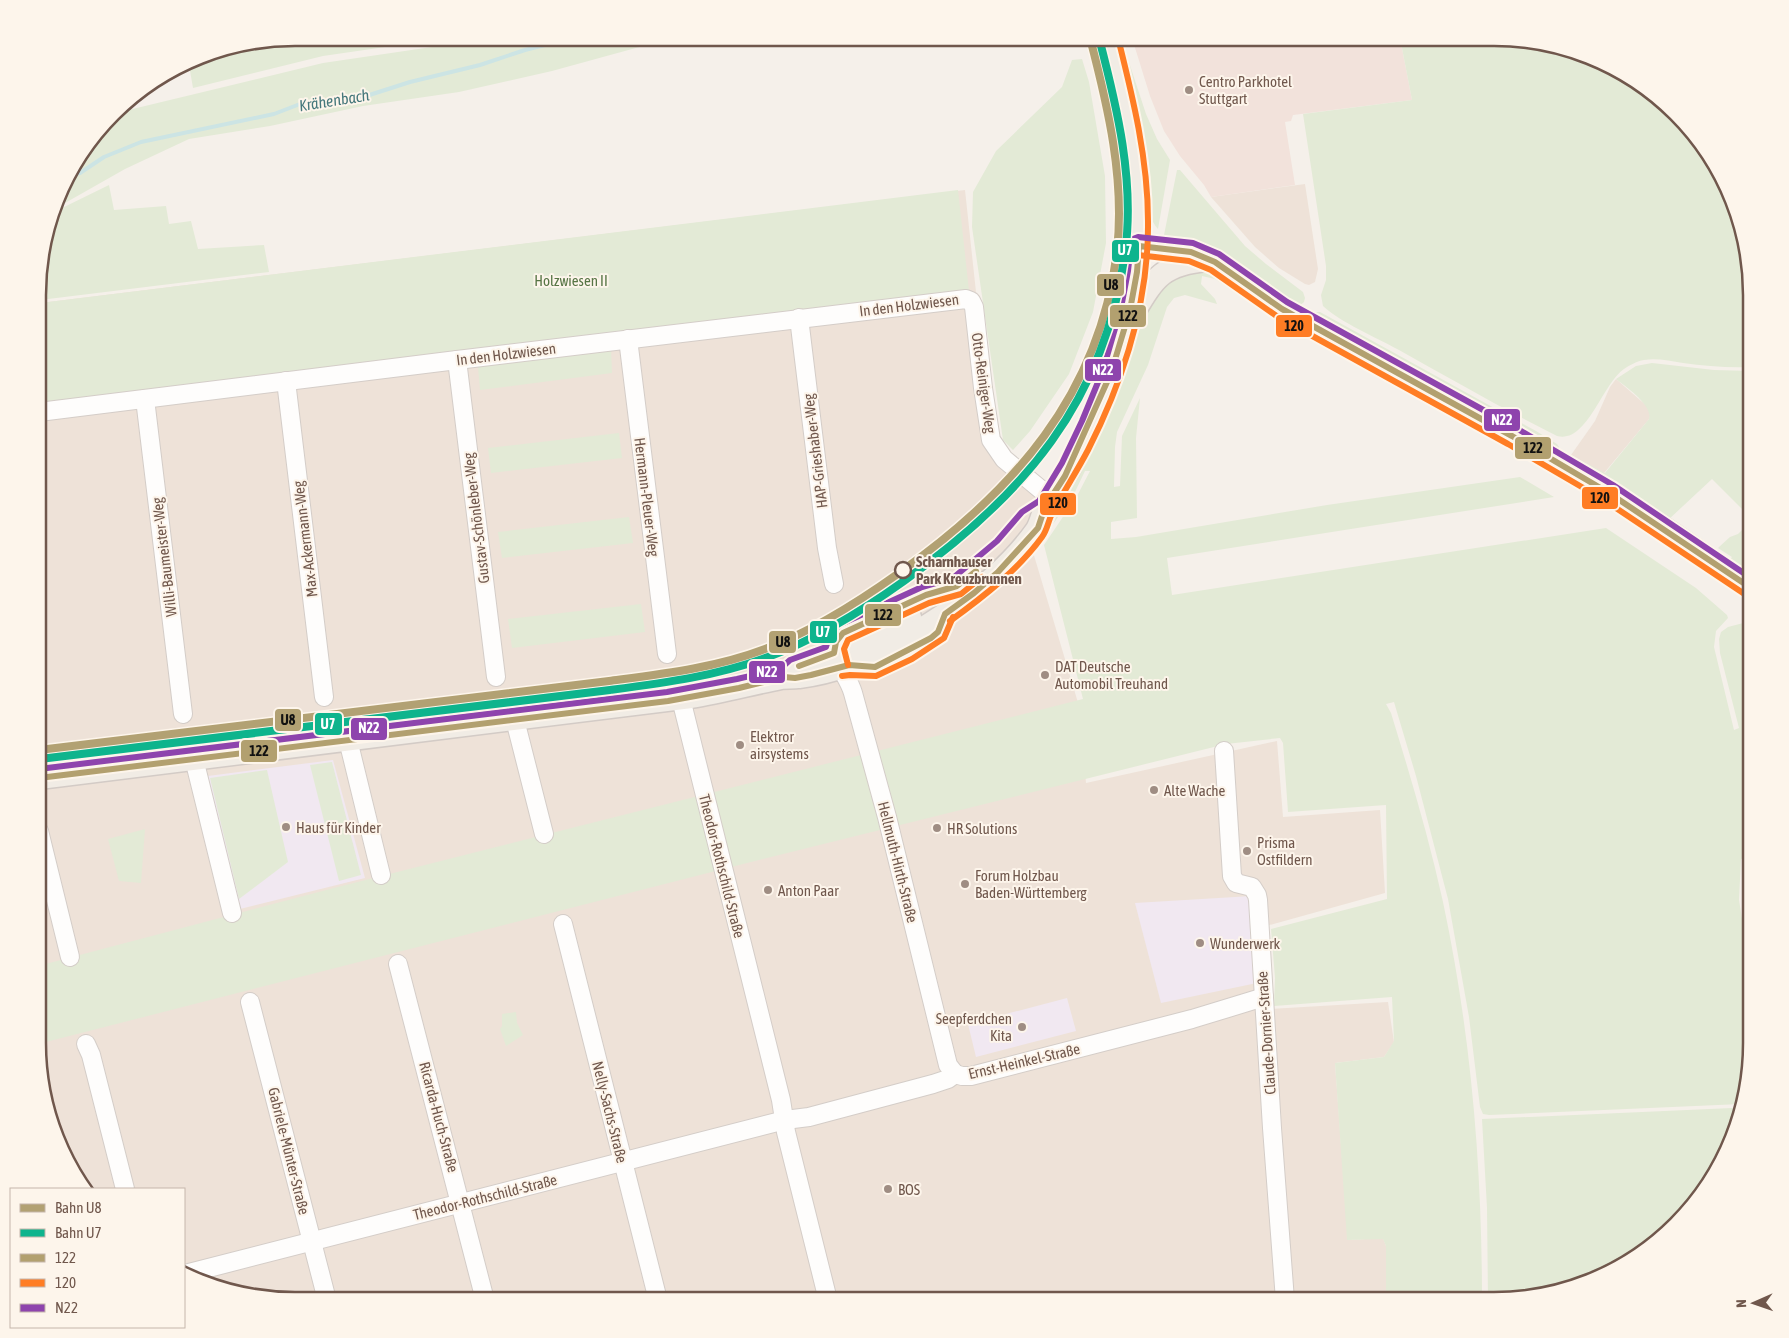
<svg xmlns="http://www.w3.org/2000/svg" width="1789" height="1338" viewBox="0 0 1789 1338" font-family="'Asap Condensed',sans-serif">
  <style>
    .residential { fill: #eee2d8 }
    .commercial { fill: #f2e2db }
    .education { fill: #f1e8f1 }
    .green { fill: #e3ead6 }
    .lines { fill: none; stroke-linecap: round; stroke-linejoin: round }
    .stream { stroke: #cce4e4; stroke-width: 4 }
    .minor-casing { stroke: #d4cdc8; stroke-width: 20 }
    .major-casing { stroke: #d3cbc6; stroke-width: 25 }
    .minor { stroke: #fefdfc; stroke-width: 18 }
    .major { stroke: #f1ece5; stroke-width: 22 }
    .bus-1-casing { stroke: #fdf5eb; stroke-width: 10 }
    .bus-2-casing { stroke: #fdf5eb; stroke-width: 10 }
    .bus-3-casing { stroke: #fdf5eb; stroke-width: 10 }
    .bus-1 { stroke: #b2a06f; stroke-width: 6 }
    .bus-2 { stroke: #ff7d24; stroke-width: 6 }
    .bus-3 { stroke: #8e44ad; stroke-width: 6 }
    .rail-1-casing { stroke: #fdf5eb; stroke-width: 11 }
    .rail-2-casing { stroke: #fdf5eb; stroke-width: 11 }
    .rail-1 { stroke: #b2a173; stroke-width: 8 }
    .rail-2 { stroke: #0eb48d; stroke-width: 8 }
    .poi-dot { fill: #9f8d83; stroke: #fdf5eb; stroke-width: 2 }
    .stop-dot { fill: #fdf5eb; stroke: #70574c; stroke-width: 2.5 }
    .labels { text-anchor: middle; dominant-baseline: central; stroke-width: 4; stroke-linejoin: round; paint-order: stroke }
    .poi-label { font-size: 15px; fill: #70574c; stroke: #fdf5eb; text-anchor: start }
    .park-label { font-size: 15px; fill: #577545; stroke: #fdf5eb }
    .street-label { font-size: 15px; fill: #70574c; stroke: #fdf5eb }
    .stop-label { font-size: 15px; font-weight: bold; fill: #70574c; stroke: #fdf5eb; text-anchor: start }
    .water-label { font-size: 16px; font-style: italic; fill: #45777b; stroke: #fdf5eb }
    .rim { fill: none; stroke: #70574c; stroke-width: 2.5 }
    .line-badge { stroke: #fdf5eb; stroke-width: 2 }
    .badge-label { font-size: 14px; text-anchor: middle; font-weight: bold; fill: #fff }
    .pale-badge-label { font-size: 14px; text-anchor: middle; font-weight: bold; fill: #111 }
  </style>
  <rect width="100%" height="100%" fill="#f5f0ea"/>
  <g class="residential">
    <path d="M 1305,184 L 1318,269 L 1315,282 L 1309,285 L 1305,284 L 1279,268 L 1255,247 L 1211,197 Z"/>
    <path d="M 965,190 L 976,292 L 980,296 L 996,427 L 1000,442 L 1006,452 L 1060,498 L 1030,542 L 1079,706 L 1086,783 L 1277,741 L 1283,817 L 1380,810 L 1385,893 L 1266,926 L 1270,1009 L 1388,1002 L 1394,1042 L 1384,1057 L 1335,1063 L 1348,1240 L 1383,1238 L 1386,1246 L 1386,1300 L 279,1300 L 197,1281 L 184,1273 L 184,1189 L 89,1189 L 64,1157 L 38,1060 L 40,303 Z"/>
    <path d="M 1616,379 L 1648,407 L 1651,415 L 1649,419 L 1604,473 L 1571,455 L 1595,421 L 1610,387 Z"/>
  </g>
  <path class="commercial" d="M 1132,38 L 1400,38 L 1412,100 L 1293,115 L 1291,121 L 1285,122 L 1295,185 L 1211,197 L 1204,185 L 1180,156 L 1164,131 L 1150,96 Z"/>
  <g class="education">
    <path d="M 333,760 L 365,878 L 240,909 L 208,776 Z"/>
    <path d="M 1252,896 L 1257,983 L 1161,1003 L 1135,903 Z"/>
    <path d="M 1067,998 L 1076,1031 L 976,1057 L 968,1024 Z"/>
  </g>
  <g class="green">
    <path d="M 295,38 L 447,38 L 323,56 L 193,88 L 189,65 L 212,51 Z"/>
    <path d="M 493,38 L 652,38 L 643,46 L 552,71 L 459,92 L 363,106 L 270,126 L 189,139 L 125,169 L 58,207 L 72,167 L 116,113 L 323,63 Z"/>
    <path d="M 1116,38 L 1121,38 L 1146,114 L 1157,139 L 1170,160 L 1158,229 C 1145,215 1149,191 1147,173 C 1143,127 1128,82 1116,38 Z"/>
    <path d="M 1400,38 L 1510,38 L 1592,57 L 1663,101 L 1725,182 L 1743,229 L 1751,295 L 1751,367 C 1728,368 1705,366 1683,363 C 1670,361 1657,358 1644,360 C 1637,361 1630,365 1624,369 C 1602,384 1587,444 1557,436 C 1503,409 1451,379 1399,350 C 1377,338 1340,322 1323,306 L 1321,295 L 1326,280 L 1326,266 L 1303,114 L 1412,100 Z"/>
    <path d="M 1082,59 L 1089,82 L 1105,176 L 1106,243 L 1093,312 L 1069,374 L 1030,431 L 1013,450 L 1003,440 L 972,227 L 973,192 L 996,151 L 1062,87 L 1072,60 Z"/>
    <path d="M 1177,170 L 1180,170 L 1245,246 L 1266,264 L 1303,292 L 1305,298 L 1304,302 L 1298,307 L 1186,241 L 1164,235 Z"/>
    <path d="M 109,185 L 114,210 L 166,206 L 169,224 L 191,221 L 198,249 L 264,245 L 269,272 L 40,300 L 40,261 L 50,232 L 60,209 Z"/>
    <path d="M 958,190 L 969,291 L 39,407 L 40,303 Z"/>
    <path d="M 1178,271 L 1213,271 L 1242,294 L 1239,295 L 1215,279 L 1202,276 L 1201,284 L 1215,299 L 1217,304 L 1185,295 L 1174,298 L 1167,307 L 1148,365 L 1117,432 L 1115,447 L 1114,487 L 1120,486 L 1122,436 L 1140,398 L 1136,438 L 1137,518 L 1111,522 L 1111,539 L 1136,537 L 1327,505 L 1520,477 L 1554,497 L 1167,558 L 1172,595 L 1606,528 L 1696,588 L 1727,615 L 1728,618 L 1716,631 L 1714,647 L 1734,730 L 1739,728 L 1720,653 L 1719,639 L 1721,632 L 1728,627 L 1751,621 L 1751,856 L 1741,859 L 1739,900 L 1751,975 L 1751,1060 L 1741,1104 L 1489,1115 L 1483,1114 L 1480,1107 L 1469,1017 L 1448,899 L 1416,776 L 1394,702 L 1386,704 L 1391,713 C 1410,775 1429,838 1443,902 C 1471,1034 1482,1166 1482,1300 L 1386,1300 L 1386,1246 L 1383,1239 L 1347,1240 L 1335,1063 L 1384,1057 L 1394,1041 L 1392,997 L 1274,1006 L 1275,978 L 1271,929 L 1387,899 L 1386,805 L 1288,812 L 1283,743 L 1280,738 L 1226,744 L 747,863 L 38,1044 L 38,966 L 334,888 L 1083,699 L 1044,545 L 1077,496 L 1090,471 L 1085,471 L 1074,494 L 1049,530 L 1044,527 L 1074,482 L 1106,411 L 1117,393 L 1151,297 Z"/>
    <path d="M 1314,312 L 1320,312 L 1536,431 L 1557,444 L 1559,447 L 1559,451 L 1314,315 Z"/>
    <path d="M 611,348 L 612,373 L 480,390 L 478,367 Z"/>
    <path d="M 1652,363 L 1714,370 L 1751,371 L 1751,518 L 1712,479 L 1668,520 L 1570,459 L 1571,455 L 1605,473 L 1649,419 C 1653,405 1626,387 1616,379 L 1636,366 Z"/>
    <path d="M 619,433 L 622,458 L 491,473 L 488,448 Z"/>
    <path d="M 629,517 L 633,543 L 502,558 L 498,532 Z"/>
    <path d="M 1751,521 L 1751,580 L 1727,563 L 1732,557 L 1718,548 L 1730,537 L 1738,534 Z"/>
    <path d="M 641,604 L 645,632 L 512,648 L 508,619 Z"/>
    <path d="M 332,762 L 361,875 L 339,881 L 310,765 Z"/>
    <path d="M 267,770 L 288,862 L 239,899 L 210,778 Z"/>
    <path d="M 145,829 L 141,883 L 119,881 L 108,839 Z"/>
    <path d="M 516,1012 L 517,1023 L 523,1035 L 506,1046 L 500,1029 L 502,1026 L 502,1014 Z"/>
    <path d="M 1732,1108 L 1739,1110 L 1731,1143 L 1688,1212 L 1607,1274 L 1544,1295 L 1488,1300 L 1487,1208 L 1482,1119 Z"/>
  </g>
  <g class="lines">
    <path class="stream" d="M 69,175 L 80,173 L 104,157 L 141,142 L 274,114 L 300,104 L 360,98 L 410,82 L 480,65 L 525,50 L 573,38"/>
    <g class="minor-casing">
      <g id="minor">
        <path d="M 799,318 L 827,548 L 834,584"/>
        <path d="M 628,339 L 667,654"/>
        <path d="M 457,360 L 496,677"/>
        <path d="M 286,381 L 324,697"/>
        <path d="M 145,399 L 183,714"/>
        <path d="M 39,412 L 457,360 L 966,299 L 971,301 L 974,307 L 983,388 L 991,440 L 1004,459 L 1051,498"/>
        <path d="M 836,658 C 841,671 849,679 853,693 L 887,817 L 948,1065 L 955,1074"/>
        <path d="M 681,699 L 781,1100 L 786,1132 L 828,1300"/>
        <path d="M 515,720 L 544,834"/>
        <path d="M 348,740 L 381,875"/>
        <path d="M 1224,751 L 1232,876 L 1236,883 L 1252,887 L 1257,895 L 1258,900 L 1272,1128 L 1285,1300"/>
        <path d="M 194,759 L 232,913"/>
        <path d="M 39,831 L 70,957"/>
        <path d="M 563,924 L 658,1300"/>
        <path d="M 398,964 L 485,1300"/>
        <path d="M 250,1002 L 327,1300"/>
        <path d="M 86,1044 L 91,1055 L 125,1189"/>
        <path d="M 955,1074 L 962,1076 L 971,1076 L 1192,1019 L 1264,997"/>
        <path d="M 185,1274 L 785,1120 L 809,1117 L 933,1084 L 948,1079 L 955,1074"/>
      </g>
    </g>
    <g class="major-casing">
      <g id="major">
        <path d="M 1139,246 L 1191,252 L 1215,262 L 1282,309 L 1512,436 L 1609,493 L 1668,531 L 1751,588"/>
        <path d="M 1134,312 C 1155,277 1163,264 1207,260"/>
        <path d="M 800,666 L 855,646 L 910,617"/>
        <path d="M 39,778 L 691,697 C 721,692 751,684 781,678 C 787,677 793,678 799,677 C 815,675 832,671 848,665 C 914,639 994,590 1036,531 C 1041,524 1042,514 1046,506 C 1053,492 1063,480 1070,467 C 1105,399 1136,322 1139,245 C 1142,174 1126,107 1109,38"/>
      </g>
    </g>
    <use href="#minor" class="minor"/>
    <use href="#major" class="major"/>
    <g class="bus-1-casing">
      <g id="bus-1">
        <path d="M 799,666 L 834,653 L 836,642 L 843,633 L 926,595 L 957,586 L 976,571"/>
        <path d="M 39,778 L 668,701 L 739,688 L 784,677 L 795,678 L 811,675 L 849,665 L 875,667 L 931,638 L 938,632 L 945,614 L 974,593 L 998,572 L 1038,528 L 1045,507 L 1065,476 L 1111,373 L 1130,310 L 1137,272 L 1139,246 L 1191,252 L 1215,262 L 1282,309 L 1512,436 L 1609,493 L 1751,588"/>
      </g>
    </g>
    <g class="bus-2-casing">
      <g id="bus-2">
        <path d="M 1138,255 L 1189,261 L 1211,270 L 1278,317 L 1508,444 L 1604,500 L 1746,595"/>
        <path d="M 950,621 C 983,597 1018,570 1042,537 C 1048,529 1048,520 1053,512 C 1064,491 1077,471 1088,450 C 1124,379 1149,300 1148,221 C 1148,159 1133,98 1118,38"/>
        <path d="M 848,665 L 844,649 L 848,640 L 929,603 L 961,594 L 982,577"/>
        <path d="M 842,676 L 850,675 L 876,676 L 912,659 L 944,638 L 953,617"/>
      </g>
    </g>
    <g class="bus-3-casing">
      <path id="bus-3" d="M 39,769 L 667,692 L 737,679 L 780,669 L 790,660 L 826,647 L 829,637 L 839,625 L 922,587 L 953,578 L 997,541 L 1022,512 L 1039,501 L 1062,463 L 1082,421 L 1103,370 L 1121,308 L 1128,271 L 1131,244 L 1133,239 L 1138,237 L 1193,243 L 1219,254 L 1287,302 L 1516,428 L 1613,485 L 1751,578"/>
    </g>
    <use href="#bus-1" class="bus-1"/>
    <use href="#bus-2" class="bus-2"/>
    <use href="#bus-3" class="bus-3"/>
    <g class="rail-1-casing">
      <path id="rail-1" d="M 39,750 L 609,681 C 662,674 715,668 765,649 C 813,631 857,603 899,573 C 1013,492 1100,395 1117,251 C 1125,179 1108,107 1090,38"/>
    </g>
    <g class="rail-2-casing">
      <path id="rail-2" d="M 40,759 L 610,690 C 663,683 717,676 768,657 C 817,639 862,611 904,581 C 1023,496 1105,402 1125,253 C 1135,181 1117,107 1099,38"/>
    </g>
    <use href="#rail-1" class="rail-1"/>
    <use href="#rail-2" class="rail-2"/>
  </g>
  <g class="poi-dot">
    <circle cx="1189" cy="90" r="5"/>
    <circle cx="1045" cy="675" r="5"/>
    <circle cx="740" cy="745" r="5"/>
    <circle cx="1154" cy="790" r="5"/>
    <circle cx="286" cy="827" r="5"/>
    <circle cx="937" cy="828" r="5"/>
    <circle cx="1247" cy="851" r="5"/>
    <circle cx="965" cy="884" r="5"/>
    <circle cx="768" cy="890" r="5"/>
    <circle cx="1200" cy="943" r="5"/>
    <circle cx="1022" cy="1027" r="5"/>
    <circle cx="888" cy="1189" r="5"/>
  </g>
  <circle class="stop-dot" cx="903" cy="570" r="8"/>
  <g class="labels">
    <g class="poi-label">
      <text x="1199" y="81">Centro Parkhotel<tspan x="1199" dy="17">Stuttgart</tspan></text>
      <text x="1055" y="666">DAT Deutsche<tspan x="1055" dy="17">Automobil Treuhand</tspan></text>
      <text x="750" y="736">Elektror<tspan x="750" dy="17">airsystems</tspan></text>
      <text x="1164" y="790">Alte Wache</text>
      <text x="296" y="827">Haus für Kinder</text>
      <text x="947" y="828">HR Solutions</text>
      <text x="1257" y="842">Prisma<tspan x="1257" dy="17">Ostfildern</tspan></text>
      <text x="975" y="875">Forum Holzbau<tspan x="975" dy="17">Baden-Württemberg</tspan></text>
      <text x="778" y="890">Anton Paar</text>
      <text x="1210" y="943">Wunderwerk</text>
      <text x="1012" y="1018" text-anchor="end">Seepferdchen<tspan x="1012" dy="17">Kita</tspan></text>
      <text x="898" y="1189">BOS</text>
    </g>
    <g class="park-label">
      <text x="571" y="280">Holzwiesen II</text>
    </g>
    <g class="street-label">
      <text transform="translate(909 305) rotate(-7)">In den Holzwiesen</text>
      <text transform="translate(506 354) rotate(-7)">In den Holzwiesen</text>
      <text transform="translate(984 383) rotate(82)">Otto-Reiniger-Weg</text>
      <text transform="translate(815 451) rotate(-97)">HAP-Grieshaber-Weg</text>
      <text transform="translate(647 497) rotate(83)">Hermann-Pleuer-Weg</text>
      <text transform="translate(476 518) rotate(-97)">Gustav-Schönleber-Weg</text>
      <text transform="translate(305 539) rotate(-97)">Max-Ackermann-Weg</text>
      <text transform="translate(164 557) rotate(-97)">Willi-Baumeister-Weg</text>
      <text transform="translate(898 862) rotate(76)">Hellmuth-Hirth-Straße</text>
      <text transform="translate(722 866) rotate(76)">Theodor-Rothschild-Straße</text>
      <text transform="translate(1266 1033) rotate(-94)">Claude-Dornier-Straße</text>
      <text transform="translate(1024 1061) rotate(-13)">Ernst-Heinkel-Straße</text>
      <text transform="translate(610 1112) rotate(76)">Nelly-Sachs-Straße</text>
      <text transform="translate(439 1117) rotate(75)">Ricarda-Huch-Straße</text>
      <text transform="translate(289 1151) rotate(76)">Gabriele-Münter-Straße</text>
      <text transform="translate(485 1197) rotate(-14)">Theodor-Rothschild-Straße</text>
    </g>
    <g class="stop-label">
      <text x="916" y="561">Scharnhauser<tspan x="916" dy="17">Park Kreuzbrunnen</tspan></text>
    </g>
    <g class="water-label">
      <text transform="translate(334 100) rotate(-9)">Krähenbach</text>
    </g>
  </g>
  <path d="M0 0H1789V1338H0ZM295 46H1494A249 249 0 0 1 1743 295V1043A249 249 0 0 1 1494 1292H295A249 249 0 0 1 46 1043V295A249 249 0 0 1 295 46Z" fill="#fdf5eb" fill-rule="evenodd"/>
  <path class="rim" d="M295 46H1494A249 249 0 0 1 1743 295V1043A249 249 0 0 1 1494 1292H295A249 249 0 0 1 46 1043V295A249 249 0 0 1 295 46Z"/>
  <g class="line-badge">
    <rect x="1111" y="239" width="29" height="24" rx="5" fill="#0eb48d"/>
    <rect x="1096" y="273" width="29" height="24" rx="5" fill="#b2a173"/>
    <rect x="1109" y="304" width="38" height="24" rx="5" fill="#b2a06f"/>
    <rect x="1275" y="314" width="38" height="24" rx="5" fill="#ff7d24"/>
    <rect x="1084" y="358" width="38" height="24" rx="5" fill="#8e44ad"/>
    <rect x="1483" y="408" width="38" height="24" rx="5" fill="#8e44ad"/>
    <rect x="1514" y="436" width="38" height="24" rx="5" fill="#b2a06f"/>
    <rect x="1581" y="486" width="38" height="24" rx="5" fill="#ff7d24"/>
    <rect x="1039" y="492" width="38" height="24" rx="5" fill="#ff7d24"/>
    <rect x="864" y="603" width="38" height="24" rx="5" fill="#b2a06f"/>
    <rect x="809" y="620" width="29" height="24" rx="5" fill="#0eb48d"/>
    <rect x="768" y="630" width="29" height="24" rx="5" fill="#b2a173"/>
    <rect x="748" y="660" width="38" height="24" rx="5" fill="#8e44ad"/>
    <rect x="274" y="708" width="28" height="24" rx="5" fill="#b2a173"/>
    <rect x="314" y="712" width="29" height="24" rx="5" fill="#0eb48d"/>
    <rect x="350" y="717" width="38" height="24" rx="5" fill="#8e44ad"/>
    <rect x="240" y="739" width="38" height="24" rx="5" fill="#b2a06f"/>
  </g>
  <g class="badge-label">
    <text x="1125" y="255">U7</text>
    <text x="1103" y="375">N22</text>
    <text x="1502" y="425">N22</text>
    <text x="823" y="637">U7</text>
    <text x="767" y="677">N22</text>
    <text x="328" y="729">U7</text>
    <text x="369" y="733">N22</text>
  </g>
  <g class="pale-badge-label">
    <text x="1111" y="290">U8</text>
    <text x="1128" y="321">122</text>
    <text x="1294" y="331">120</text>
    <text x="1533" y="453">122</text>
    <text x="1600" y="503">120</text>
    <text x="1058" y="508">120</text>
    <text x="883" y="620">122</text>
    <text x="783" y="647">U8</text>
    <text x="288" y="725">U8</text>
    <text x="259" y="756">122</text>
  </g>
  <rect x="10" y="1188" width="175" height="140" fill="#fdf5eb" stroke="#c5b6ab"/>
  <rect x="20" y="1204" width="25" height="8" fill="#b2a173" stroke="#c5b6ab"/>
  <text x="55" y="1213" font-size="15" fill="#70574c">Bahn U8</text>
  <rect x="20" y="1229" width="25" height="8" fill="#0eb48d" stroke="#c5b6ab"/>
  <text x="55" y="1238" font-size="15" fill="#70574c">Bahn U7</text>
  <rect x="20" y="1254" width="25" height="8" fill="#b2a06f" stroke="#c5b6ab"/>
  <text x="55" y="1263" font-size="15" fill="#70574c">122</text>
  <rect x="20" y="1279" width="25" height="8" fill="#ff7d24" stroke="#c5b6ab"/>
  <text x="55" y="1288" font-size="15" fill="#70574c">120</text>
  <rect x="20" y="1304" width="25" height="8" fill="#8e44ad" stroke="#c5b6ab"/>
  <text x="55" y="1313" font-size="15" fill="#70574c">N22</text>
  <g transform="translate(1754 1303) rotate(268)" stroke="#fdf5eb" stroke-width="4" paint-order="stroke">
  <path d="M0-4L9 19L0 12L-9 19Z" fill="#70574c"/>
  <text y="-8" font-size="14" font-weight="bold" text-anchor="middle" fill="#70574c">N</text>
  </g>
</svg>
